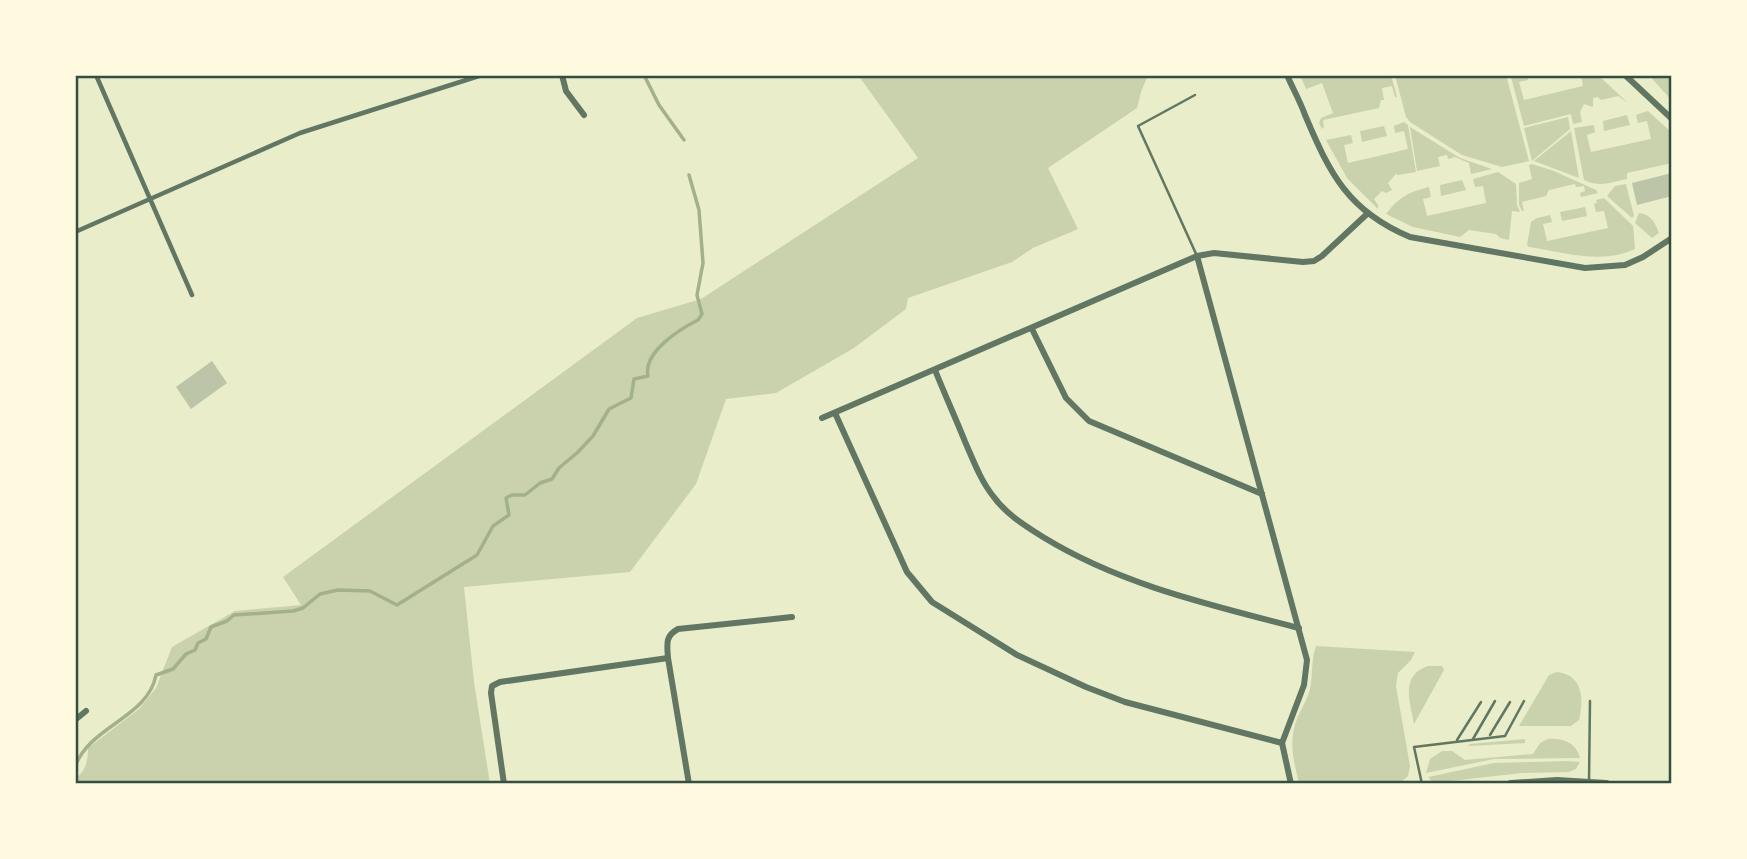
<svg xmlns="http://www.w3.org/2000/svg" width="1747" height="859" viewBox="0 0 1747 859" font-family="Lato,sans-serif">
  <style>
    .green { fill: #cad2ad }
    .lines { fill: none; stroke-linecap: round; stroke-linejoin: round }
    .stream { stroke: #a3b18a; stroke-width: 3.5 }
    .building { fill: #bcc5a7 }
    .service { stroke: #617663; stroke-width: 2.5 }
    .pedestrian { stroke: #617663; stroke-width: 4.5 }
    .minor { stroke: #617663; stroke-width: 6 }
    .tertiary { stroke: #617663; stroke-width: 8 }
    .neatline { fill: none; stroke: #344e41; stroke-width: 2.5 }
  </style>
  <rect width="100%" height="100%" fill="#e9edc9"/>
  <g class="green">
    <path d="M 858,75 L 1148,75 L 1141,92 L 1137,108 L 1048,168 L 1078,229 L 1033,248 L 1012,262 L 908,298 L 906,309 L 854,348 L 776,393 L 726,399 L 696,484 L 630,572 L 464,587 L 474,682 L 490,784 L 75,784 L 75,779 C 86,771 88,760 88,748 L 139,709 L 156,688 L 172,647 L 235,611 L 301,605 L 283,577 L 637,318 L 701,299 L 918,158 Z"/>
    <path d="M 1300,75 L 1391,75 L 1397,97 L 1395,97 L 1392,86 L 1382,88 L 1384,100 L 1381,100 L 1379,108 L 1323,120 L 1324,127 L 1322,129 L 1319,123 L 1321,118 L 1333,113 L 1322,83 L 1306,89 Z"/>
    <path d="M 1395,75 L 1506,75 L 1529,161 L 1502,167 L 1462,155 L 1410,122 L 1406,117 Z"/>
    <path d="M 1518,75 L 1527,75 L 1528,80 L 1519,82 L 1524,100 L 1583,86 L 1581,75 L 1598,75 L 1628,103 L 1618,96 L 1601,100 L 1598,97 L 1593,98 L 1593,107 L 1584,104 L 1580,112 L 1582,122 L 1573,124 L 1571,114 L 1524,126 L 1511,77 Z"/>
    <path d="M 1649,75 L 1672,75 L 1672,101 Z"/>
    <path d="M 1648,111 L 1672,133 L 1672,163 L 1627,173 L 1627,179 C 1611,182 1600,188 1584,180 L 1574,128 L 1594,125 L 1595,132 L 1587,135 L 1591,152 L 1651,139 L 1647,121 L 1638,123 L 1636,115 Z"/>
    <path d="M 1627,115 L 1630,125 L 1604,131 L 1603,121 Z"/>
    <path d="M 1568,117 L 1570,129 L 1532,161 L 1524,128 Z"/>
    <path d="M 1404,122 L 1408,125 L 1416,172 L 1398,175 L 1396,174 L 1388,183 L 1392,190 L 1386,193 L 1382,191 L 1374,199 L 1378,205 L 1378,209 L 1347,178 L 1326,140 L 1351,135 L 1353,143 L 1344,145 L 1348,163 L 1408,149 L 1404,131 L 1395,133 L 1394,126 Z"/>
    <path d="M 1384,126 L 1387,136 L 1362,142 L 1360,131 Z"/>
    <path d="M 1410,127 L 1460,158 L 1492,169 L 1471,174 L 1469,163 L 1455,157 L 1448,159 L 1447,155 L 1438,157 L 1440,166 L 1417,171 Z"/>
    <path d="M 1571,131 L 1579,178 L 1534,161 Z"/>
    <path d="M 1532,164 L 1554,171 L 1596,190 L 1598,193 L 1581,197 L 1580,193 L 1585,191 L 1584,186 L 1576,187 L 1575,184 L 1549,190 L 1546,196 L 1522,202 L 1524,211 L 1522,211 L 1519,205 L 1519,183 L 1532,179 L 1529,165 Z"/>
    <path d="M 1498,172 L 1516,184 L 1517,205 L 1520,212 L 1512,211 L 1509,240 L 1500,238 L 1496,234 L 1469,230 L 1460,237 L 1413,227 L 1386,214 C 1399,197 1409,192 1429,187 L 1431,197 L 1423,199 L 1427,216 L 1486,203 L 1483,186 L 1475,187 L 1473,179 Z"/>
    <path d="M 1462,180 L 1466,190 L 1441,196 L 1440,185 Z"/>
    <path d="M 1626,184 L 1634,216 L 1632,218 L 1607,196 L 1615,186 Z"/>
    <path d="M 1604,198 L 1633,226 L 1635,249 C 1602,265 1563,252 1529,247 L 1527,245 L 1531,222 L 1537,218 L 1550,215 L 1552,222 L 1543,224 L 1547,241 L 1608,228 L 1604,211 L 1596,212 L 1594,204 L 1597,203 L 1596,200 Z"/>
    <path d="M 1585,207 L 1587,216 L 1562,221 L 1560,212 Z"/>
    <path d="M 1639,213 C 1651,214 1655,223 1659,233 L 1652,238 L 1635,223 Z"/>
    <path d="M 1316,646 L 1415,652 L 1411,660 L 1398,673 L 1396,686 L 1410,766 L 1408,776 L 1400,783 L 1299,784 C 1294,761 1288,742 1297,719 C 1301,709 1307,700 1310,689 C 1313,674 1311,660 1316,646 Z"/>
    <path d="M 1428,666 L 1442,666 L 1444,670 L 1414,724 C 1410,701 1400,675 1428,666 Z"/>
    <path d="M 1557,672 C 1583,675 1584,699 1579,720 L 1571,726 L 1519,726 L 1549,675 Z"/>
    <path d="M 1525,739 L 1525,743 L 1468,746 L 1470,744 Z"/>
    <path d="M 1548,739 C 1562,738 1576,742 1580,758 L 1494,759 L 1426,773 L 1430,759 L 1442,751 L 1452,751 L 1465,760 L 1533,754 L 1540,743 Z"/>
    <path d="M 1565,761 L 1580,762 L 1576,769 L 1569,772 L 1522,773 L 1433,783 L 1428,777 L 1494,763 Z"/>
  </g>
  <g class="lines">
    <g class="stream">
      <path d="M 587,75 L 605,75"/>
      <path d="M 644,75 L 659,105 L 684,140"/>
      <path d="M 551,76 L 552,75"/>
      <path d="M 75,767 C 89,726 148,718 156,675 L 173,669 L 186,654 L 195,650 L 198,643 L 206,639 L 211,627 L 227,621 L 234,615 L 293,611 L 303,608 L 320,594 L 338,590 L 370,591 L 397,605 L 477,555 L 493,526 L 509,515 L 506,498 L 512,495 L 525,495 L 540,483 L 552,479 L 559,468 L 578,452 L 593,436 L 609,409 L 631,398 L 634,379 L 648,376 C 643,352 680,329 698,320 L 702,314 L 697,295 L 703,263 L 699,210 L 689,175"/>
    </g>
  </g>
  <g class="building">
    <path d="M 1672,173 L 1672,196 L 1637,205 L 1632,183 Z"/>
    <path d="M 212,361 L 227,383 L 191,409 L 176,387 Z"/>
  </g>
  <g class="lines">
    <g class="service">
      <path d="M 1195,95 L 1138,126 L 1197,256"/>
      <path d="M 1490,735 L 1510,702"/>
      <path d="M 1473,739 L 1495,701"/>
      <path d="M 1457,740 L 1481,702"/>
      <path d="M 1589,782 L 1590,701"/>
      <path d="M 1422,784 L 1414,747 L 1505,736 L 1524,701"/>
    </g>
    <g class="pedestrian">
      <path d="M 96,75 L 192,295"/>
      <path d="M 75,232 L 300,133 L 482,75"/>
    </g>
    <g class="minor">
      <path d="M 562,75 L 566,91 L 584,115"/>
      <path d="M 1287,75 C 1293,89 1300,101 1305,115 C 1330,174 1348,211 1410,237 L 1585,268 L 1625,265 L 1643,257 L 1672,238"/>
      <path d="M 1625,75 L 1672,119"/>
      <path d="M 1197,256 L 1307,660 L 1304,685 L 1282,743 L 1291,784"/>
      <path d="M 1032,329 L 1066,398 L 1089,421 L 1262,494"/>
      <path d="M 935,370 C 945,395 956,419 966,444 C 974,462 981,481 993,496 C 1006,514 1024,525 1043,537 C 1121,585 1211,605 1299,628"/>
      <path d="M 835,413 L 907,572 L 932,602 L 1017,655 L 1086,687 L 1125,702 L 1282,743"/>
      <path d="M 822,418 L 1197,256 L 1214,253 L 1303,262 L 1314,261 L 1322,256 L 1367,214"/>
      <path d="M 75,720 L 86,711"/>
      <path d="M 504,784 L 491,693 L 492,686 L 500,682 L 668,658"/>
      <path d="M 689,784 L 668,658 C 667,644 665,636 678,629 L 792,617"/>
    </g>
    <path class="tertiary" d="M 1511,784 L 1557,781 L 1606,784"/>
  </g>
  <rect width="1747" height="859" fill="none" stroke="#fefae0" stroke-width="154"/>
  <rect x="77" y="77" width="1593" height="705" class="neatline"/>
</svg>
